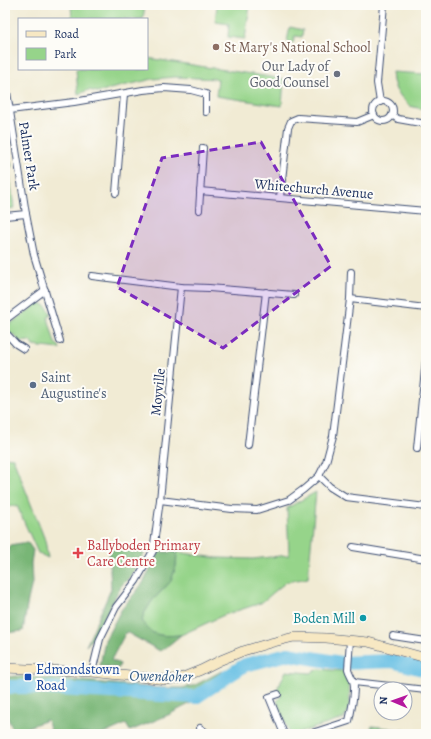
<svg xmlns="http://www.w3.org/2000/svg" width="431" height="739" viewBox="0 0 431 739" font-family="Alegreya,serif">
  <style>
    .green { fill: #96d48a; stroke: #588274 }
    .forest { fill: #78b676; stroke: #4a726a }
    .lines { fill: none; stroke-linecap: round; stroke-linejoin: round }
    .river { stroke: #67c0e4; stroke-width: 14 }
    .minor-casing { stroke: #3b4b70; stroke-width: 8 }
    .secondary-casing { stroke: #3b4b70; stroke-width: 10 }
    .minor { stroke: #fff; stroke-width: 6 }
    .secondary { stroke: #f7e8c3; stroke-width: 9 }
    .marked { fill: #7b2cbf; fill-opacity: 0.2; stroke: #7b2cbf; stroke-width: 3; stroke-dasharray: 8 5; stroke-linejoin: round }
    .education-dot { fill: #8d6e63; stroke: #fdfcf7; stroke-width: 1.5 }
    .worship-dot { fill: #6b7280; stroke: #fdfcf7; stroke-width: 1.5 }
    .service-dot { fill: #5c6f8a; stroke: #fdfcf7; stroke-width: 1.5 }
    .health-dot { fill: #e0444e; stroke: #fdfcf7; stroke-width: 1.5 }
    .culture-dot { fill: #0f9aa8; stroke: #fdfcf7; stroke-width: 1.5 }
    .transit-dot { fill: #1a4fb4; stroke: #fdfcf7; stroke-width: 1.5 }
    .labels { text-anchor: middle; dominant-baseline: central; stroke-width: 4; stroke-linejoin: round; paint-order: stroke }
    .education-label { font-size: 14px; fill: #785e54; stroke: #fdfcf7; text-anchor: start }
    .worship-label { font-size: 14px; fill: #5b616d; stroke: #fdfcf7; text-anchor: end }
    .street-label { font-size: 14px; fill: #1b2f5e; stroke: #fdfcf7 }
    .service-label { font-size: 14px; fill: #4e5e75; stroke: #fdfcf7; text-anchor: start }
    .health-label { font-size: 14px; fill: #be3a42; stroke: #fdfcf7; text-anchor: start }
    .culture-label { font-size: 14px; fill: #0d838f; stroke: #fdfcf7; text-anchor: end }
    .transit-label { font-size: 14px; fill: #164399; stroke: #fdfcf7; text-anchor: start }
    .water-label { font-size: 15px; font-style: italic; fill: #325a86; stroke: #fdfcf7 }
  </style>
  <rect width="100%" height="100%" fill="#fdfcf7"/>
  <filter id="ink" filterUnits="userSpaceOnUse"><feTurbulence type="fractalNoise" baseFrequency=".025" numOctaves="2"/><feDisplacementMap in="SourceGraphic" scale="8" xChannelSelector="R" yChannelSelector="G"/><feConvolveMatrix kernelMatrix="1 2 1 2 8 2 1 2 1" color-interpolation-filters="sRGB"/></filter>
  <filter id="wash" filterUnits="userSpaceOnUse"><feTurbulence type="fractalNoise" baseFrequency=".012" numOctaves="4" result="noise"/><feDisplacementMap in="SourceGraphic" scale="16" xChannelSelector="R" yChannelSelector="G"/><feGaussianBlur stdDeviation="0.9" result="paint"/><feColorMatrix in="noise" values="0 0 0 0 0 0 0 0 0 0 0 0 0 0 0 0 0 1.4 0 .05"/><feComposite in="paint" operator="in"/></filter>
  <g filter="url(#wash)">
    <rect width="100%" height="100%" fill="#f1ebd4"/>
    <g class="green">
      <path d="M 71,5 L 145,5 L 143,19 L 72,19 Z"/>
      <path d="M 217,5 L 250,5 L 245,39 L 228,37 L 229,24 L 215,22 Z"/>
      <path d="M 290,27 L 303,30 L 302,37 L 295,36 L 293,43 L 287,41 Z"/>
      <path d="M 147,58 L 284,79 L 282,106 L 216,96 L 218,79 L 175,77 L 153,79 L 97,92 L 89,90 L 78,94 L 76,69 L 147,69 Z"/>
      <path d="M 392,72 L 426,74 L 426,110 L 410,106 L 402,98 L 396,90 L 393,81 Z"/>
      <path d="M 11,162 L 12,166 L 9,170 L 14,208 L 5,209 L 5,169 Z"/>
      <path d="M 37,303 C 45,303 48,308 51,314 L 48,318 L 55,343 L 59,346 L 60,349 L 33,346 L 30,341 L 19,342 L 15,335 L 9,334 L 6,329 L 8,322 L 10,324 L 32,308 L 33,305 Z"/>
      <path d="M 5,457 L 13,458 L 45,540 L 48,558 L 38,553 L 17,506 L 5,507 Z"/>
      <path d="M 316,492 L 308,578 L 286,582 L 261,603 L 224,615 L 181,635 L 164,636 L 152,633 L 144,624 L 142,620 L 145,612 L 152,601 L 171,581 L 176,566 L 177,552 L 217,558 L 253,559 L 289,555 L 287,508 Z"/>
      <path d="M 319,669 L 343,671 L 349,678 L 350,705 L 346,715 L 343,719 L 295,734 L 290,734 L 277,701 L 281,697 L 277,689 L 286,671 L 311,673 Z"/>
      <path d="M 372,726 L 426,733 L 426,734 L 368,734 Z"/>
    </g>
    <g class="forest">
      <path d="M 21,543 L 28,543 L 33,550 L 31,563 L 32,583 L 28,600 L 23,631 L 5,633 L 5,555 L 8,554 L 10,545 Z"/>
      <path d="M 109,549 L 145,552 L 132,575 L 121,586 L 94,637 L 86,646 L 111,589 Z"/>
      <path d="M 159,552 L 177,552 L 176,566 L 171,581 L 152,601 L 145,612 L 142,620 C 150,638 165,636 181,635 L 164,649 L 160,651 L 126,632 L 111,660 L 120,664 L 119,668 L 100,666 L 105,640 L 121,610 L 143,583 Z"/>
      <path d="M 222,671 L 227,682 L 197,700 L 168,715 L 130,731 L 126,724 L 103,734 L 52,734 L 47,720 L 14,732 L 5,712 L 5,677 L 16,676 L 81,681 L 158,688 L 182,688 L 195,685 Z"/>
    </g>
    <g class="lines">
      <path class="river" d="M 5,687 L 24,687 L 196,697 L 245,665 L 288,654 L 341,663 L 392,661 L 426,670"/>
    </g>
  </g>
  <g filter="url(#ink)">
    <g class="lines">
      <g class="minor-casing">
        <g id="minor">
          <path d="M 5,79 L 26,214 L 34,255 L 60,341"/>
          <circle cx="383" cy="111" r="10"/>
          <path d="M 380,102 L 377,83 L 384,5"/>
          <path d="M 10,110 L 74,102 L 143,90 L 164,88 L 191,90 L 206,94 L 206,112"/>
          <path d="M 392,115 L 398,119 L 426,124"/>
          <path d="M 200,191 L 426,211"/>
          <path d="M 116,193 L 124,94"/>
          <path d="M 280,197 L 288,128 L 291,121 L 298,118 L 357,122 L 374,115"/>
          <path d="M 199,210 L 203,148"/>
          <path d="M 5,216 L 26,214"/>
          <path d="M 92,276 L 181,287 L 209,288 L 294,295"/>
          <path d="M 350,299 L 426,308"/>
          <path d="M 5,320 L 45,290"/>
          <path d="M 5,332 L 16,344 L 24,349"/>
          <path d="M 248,445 L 266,292"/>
          <path d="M 417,448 L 426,360"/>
          <path d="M 319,476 L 330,487 L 346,497 L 426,507"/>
          <path d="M 160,500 L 232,509 L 257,510 L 289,500 L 304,489 L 319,476 L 326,462 L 333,436 L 350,299 L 351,272"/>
          <path d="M 353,547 L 426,559"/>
          <path d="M 393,636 L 426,641"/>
          <path d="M 92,672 L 100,639 L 116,607 L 136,581 L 153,551 L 160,500 L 181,287"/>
          <path d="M 354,682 L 426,690"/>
          <path d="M 278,694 L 269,697 L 284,734"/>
          <path d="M 200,728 L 208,734"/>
          <path d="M 309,734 L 349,721 C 351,712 356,688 353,681 C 352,677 349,673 348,669 L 350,640"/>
        </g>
      </g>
      <g class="secondary-casing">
        <path id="secondary" d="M 5,668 L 92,672 L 158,679 L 166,680 L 181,678 L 201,670 L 221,660 L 243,651 L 270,643 L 294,637 L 326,638 L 368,642 L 426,658"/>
      </g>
      <use href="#minor" class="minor"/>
      <use href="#secondary" class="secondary"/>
    </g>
  </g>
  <path class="marked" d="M 261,142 L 331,266 L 223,348 L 117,287 L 162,158 Z"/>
  <circle class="education-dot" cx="216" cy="47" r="4"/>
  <circle class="worship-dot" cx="337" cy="74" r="4"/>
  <circle class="service-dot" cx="33" cy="385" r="4"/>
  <path class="health-dot" d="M76 547h4v4h4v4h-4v4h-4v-4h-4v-4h4z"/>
  <circle class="culture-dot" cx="363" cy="618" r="4"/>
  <rect class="transit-dot" x="24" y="673" width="8" height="8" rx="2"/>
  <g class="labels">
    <g class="education-label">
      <text x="224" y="47">St Mary's National School</text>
    </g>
    <g class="worship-label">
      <text x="329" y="66">Our Lady of<tspan x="329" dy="16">Good Counsel</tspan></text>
    </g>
    <g class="street-label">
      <text transform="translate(29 156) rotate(81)">Palmer Park</text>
      <text transform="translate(314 189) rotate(5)">Whitechurch Avenue</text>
      <text transform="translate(158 392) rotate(-84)">Moyville</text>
    </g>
    <g class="service-label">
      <text x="41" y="377">Saint<tspan x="41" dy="16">Augustine's</tspan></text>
    </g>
    <g class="health-label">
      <text x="87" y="545">Ballyboden Primary<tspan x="87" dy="16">Care Centre</tspan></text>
    </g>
    <g class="culture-label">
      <text x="355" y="618">Boden Mill</text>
    </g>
    <g class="transit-label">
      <text x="36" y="669">Edmondstown<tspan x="36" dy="16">Road</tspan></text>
    </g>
    <g class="water-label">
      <text transform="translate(161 676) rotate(1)">Owendoher</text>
    </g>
  </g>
  <rect width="431" height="739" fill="none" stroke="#fdfcf7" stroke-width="20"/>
  <rect x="18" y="18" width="130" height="52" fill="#fdfcf7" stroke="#a3aaba"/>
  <rect x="26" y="31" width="20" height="6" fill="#f7e8c3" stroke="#a3aaba"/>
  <text x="54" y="38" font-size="12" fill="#1b2f5e">Road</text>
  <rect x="26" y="48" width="20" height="12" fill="#96d48a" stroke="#a3aaba"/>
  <text x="54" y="58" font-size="12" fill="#1b2f5e">Park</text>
  <g transform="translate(393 701) rotate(272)"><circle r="19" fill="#fdfcf7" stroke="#a3aaba"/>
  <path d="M0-3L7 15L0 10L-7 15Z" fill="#b5179e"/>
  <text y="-6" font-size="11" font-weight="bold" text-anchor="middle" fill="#1b2f5e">N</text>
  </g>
</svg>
